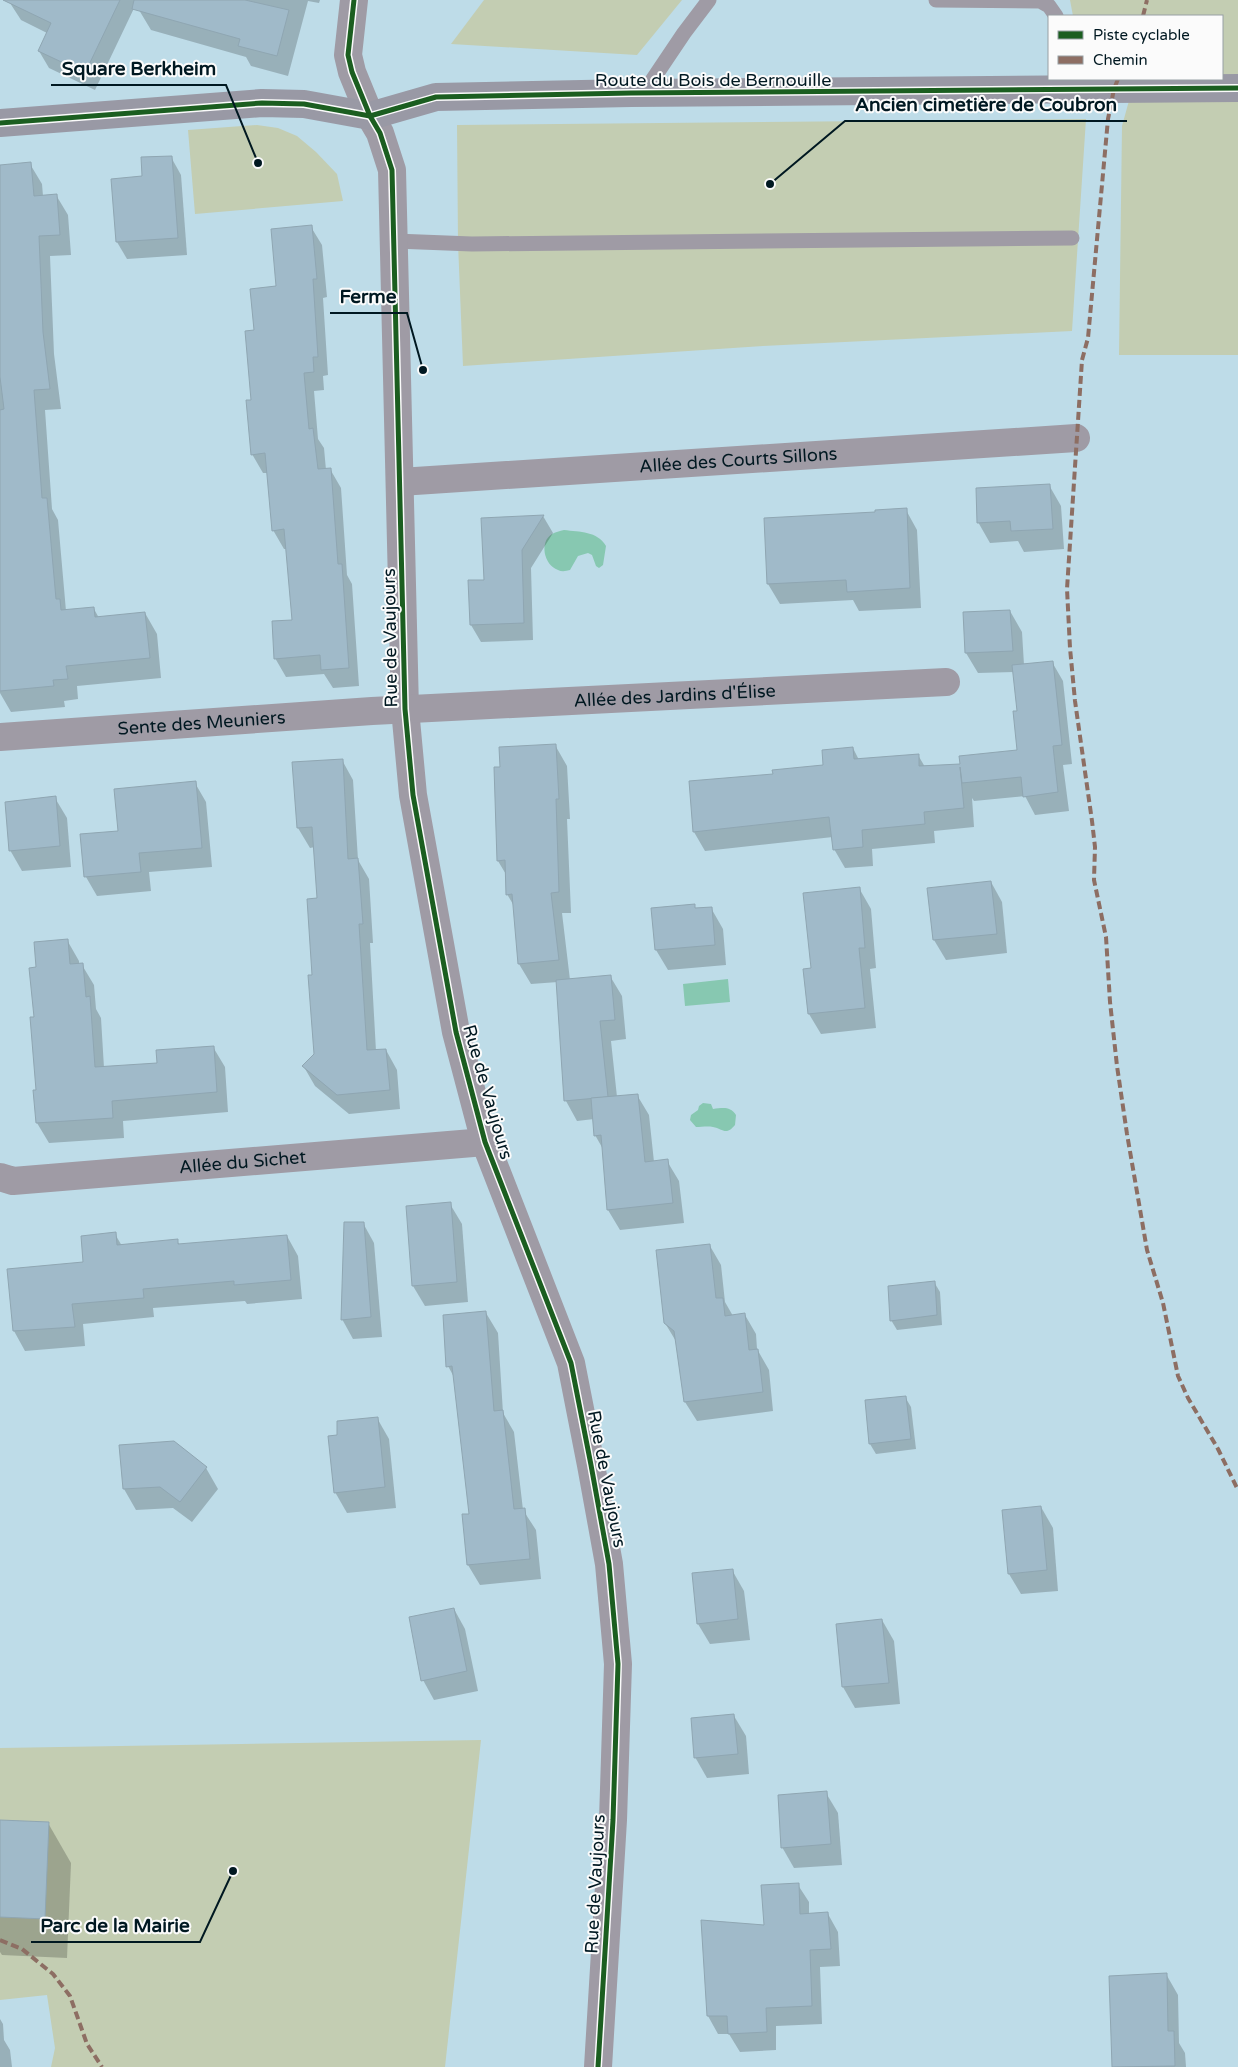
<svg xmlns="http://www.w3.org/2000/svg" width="1238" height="2067" viewBox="0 0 1238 2067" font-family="'Varela Round',sans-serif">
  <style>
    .green { fill: #c3cdb2 }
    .water { fill: #87c8b1 }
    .shadow { fill: #0003 }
    .building { fill: #a0bac9; stroke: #8fa6b2 }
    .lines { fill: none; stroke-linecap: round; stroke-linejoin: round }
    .lane { stroke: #9f9ba5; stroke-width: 15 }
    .street { stroke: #9f9ba5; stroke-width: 28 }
    .secondary { stroke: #9999a5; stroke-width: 28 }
    .quiet { stroke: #8d6e63; stroke-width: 4; stroke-dasharray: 8 4; stroke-linecap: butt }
    .cycleway-casing { stroke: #fbfbfb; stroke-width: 8 }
    .cycleway { stroke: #1b5e20; stroke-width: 5 }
    .labels { text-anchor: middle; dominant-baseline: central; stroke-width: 4; stroke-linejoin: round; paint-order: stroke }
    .street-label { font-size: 18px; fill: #001821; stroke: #fbfbfb }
    .leader { fill: none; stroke: #001821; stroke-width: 2 }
    .callout-dot { fill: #001821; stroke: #fbfbfb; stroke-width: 2 }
    .callout-label { font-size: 19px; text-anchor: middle; font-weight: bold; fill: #001821; stroke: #fbfbfb; stroke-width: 4; stroke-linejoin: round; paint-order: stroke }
  </style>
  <rect width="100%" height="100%" fill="#bedce8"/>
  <g class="green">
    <path d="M 484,0 L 682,0 L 637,55 L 451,44 Z"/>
    <path d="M 1070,0 L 1238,0 L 1238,355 L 1119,355 L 1122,126 L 1135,79 L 1222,79 L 1222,16 L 1073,16 Z"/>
    <path d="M 1086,119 L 1072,331 L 763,346 L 463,366 L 458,243 L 457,125 Z"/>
    <path d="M 257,125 L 278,128 L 297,136 L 316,152 L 337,174 L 343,201 L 195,214 L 188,130 Z"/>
    <path d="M 481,1740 L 445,2067 L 51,2067 L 55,2048 L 47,1995 L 0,2000 L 0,1748 Z"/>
  </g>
  <g class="water">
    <path d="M 564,530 C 580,532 597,531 606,546 L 603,565 L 599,568 L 596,566 L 592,555 L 588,553 L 578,556 L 570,570 C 566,571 562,572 558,570 C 544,565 539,542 552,534 C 555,532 560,531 564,530 Z"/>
    <path d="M 728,979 L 730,1002 L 685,1006 L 683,984 Z"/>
    <path d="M 703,1103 L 711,1104 L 713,1109 C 723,1108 730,1106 736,1115 L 735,1125 C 726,1136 723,1129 713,1127 C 708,1126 701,1127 696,1127 L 690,1120 L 691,1115 L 698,1110 L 699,1106 Z"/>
  </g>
  <g class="shadow">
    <path d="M 12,0 L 136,0 L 137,2 L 95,90 L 49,68 L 39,51 L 47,33 L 21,20 L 10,3 Z"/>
    <path d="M 141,0 L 320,0 L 319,3 L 308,1 L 288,76 L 251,66 L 246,57 L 151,30 L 139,10 Z"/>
    <path d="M 171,157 L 181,175 L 187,255 L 127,259 L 117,242 Z"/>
    <path d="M 30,164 L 42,184 L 43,196 L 56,195 L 68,215 L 71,255 L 50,256 L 54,354 L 61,409 L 45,410 L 52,509 L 58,520 L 66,611 L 94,609 L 99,618 L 145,613 L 157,634 L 161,678 L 77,686 L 78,699 L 64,701 L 65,707 L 11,712 L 0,693 L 0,166 Z"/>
    <path d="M 311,227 L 322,245 L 327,297 L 323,298 L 328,375 L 323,376 L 324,390 L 314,391 L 318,439 L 324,448 L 326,470 L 330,469 L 341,488 L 347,575 L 352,584 L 359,686 L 333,688 L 324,674 L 286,677 L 275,658 L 294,621 L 287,549 L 284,549 L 273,530 L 268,473 L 263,473 L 252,454 L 255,331 Z"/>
    <path d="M 1049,485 L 1061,506 L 1064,549 L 1024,552 L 1018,541 L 990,543 L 978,522 Z"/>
    <path d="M 906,510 L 917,530 L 921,608 L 859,611 L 853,600 L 780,604 L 768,584 L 766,519 L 877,513 Z"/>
    <path d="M 543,516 L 553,533 L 531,568 L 533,640 L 481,642 L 471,625 L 486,581 Z"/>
    <path d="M 1010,611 L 1022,632 L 1024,665 L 1052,662 L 1063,681 L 1072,764 L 1063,765 L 1069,811 L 1035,815 L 1025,796 L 974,801 L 972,798 L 974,827 L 934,831 L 935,843 L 872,849 L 873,866 L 845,868 L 834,849 L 833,837 L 705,851 L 694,832 L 774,775 L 825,766 L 853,748 L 859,760 L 918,755 L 925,767 L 961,765 L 1018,751 L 1018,712 L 1014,672 L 978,673 L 966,653 Z"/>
    <path d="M 555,745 L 567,766 L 570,819 L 567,819 L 571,913 L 562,913 L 570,980 L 610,976 L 622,996 L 626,1039 L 611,1041 L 617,1097 L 637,1095 L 649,1115 L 654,1162 L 667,1161 L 679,1181 L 684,1223 L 620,1230 L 608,1210 L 603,1149 L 595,1135 L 594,1119 L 577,1121 L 566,1101 L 558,982 L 531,984 L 519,964 L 514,906 L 507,894 L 507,876 L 498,861 L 501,768 Z"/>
    <path d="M 342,760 L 353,780 L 358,860 L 369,879 L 373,943 L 370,943 L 376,1051 L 386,1050 L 397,1070 L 400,1109 L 349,1114 L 315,1086 L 304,1067 L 315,1055 L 314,976 L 318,900 L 315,847 L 310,848 L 298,828 L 293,763 Z"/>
    <path d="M 195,783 L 206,802 L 212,867 L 149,872 L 151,891 L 97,896 L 86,877 L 120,832 Z"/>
    <path d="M 55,798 L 67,818 L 71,867 L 22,871 L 10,850 Z"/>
    <path d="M 991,882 L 1002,902 L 1007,953 L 946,960 L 934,940 Z"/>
    <path d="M 859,888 L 871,909 L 876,968 L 870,969 L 876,1028 L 821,1034 L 809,1014 L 813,969 Z"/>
    <path d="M 694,906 L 696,909 L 711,908 L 723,929 L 726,965 L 668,970 L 656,950 Z"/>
    <path d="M 67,940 L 79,961 L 79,965 L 82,965 L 94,985 L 96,1009 L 101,1018 L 104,1068 L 159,1064 L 213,1047 L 225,1067 L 228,1112 L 123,1121 L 124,1138 L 49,1143 L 37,1123 L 35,1092 L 37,1091 L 35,1018 L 37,968 Z"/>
    <path d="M 450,1204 L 462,1224 L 468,1302 L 425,1306 L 413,1286 Z"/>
    <path d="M 363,1223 L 374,1243 L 382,1337 L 353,1339 L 342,1319 Z"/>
    <path d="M 115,1234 L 122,1246 L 177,1241 L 180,1245 L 287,1236 L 298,1256 L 302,1299 L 247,1304 L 245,1301 L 153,1308 L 154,1317 L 83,1324 L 85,1346 L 25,1351 L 14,1331 L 9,1270 L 84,1263 Z"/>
    <path d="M 710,1246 L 721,1265 L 725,1302 L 733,1316 L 745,1315 L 756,1334 L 757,1349 L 769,1370 L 773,1411 L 697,1421 L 685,1402 L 677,1343 L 665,1323 Z"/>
    <path d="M 934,1282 L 940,1292 L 942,1325 L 897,1330 L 891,1320 Z"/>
    <path d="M 486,1313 L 498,1333 L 503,1413 L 514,1432 L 523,1510 L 536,1530 L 541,1579 L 480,1585 L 468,1565 L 471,1515 L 455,1379 L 448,1366 Z"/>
    <path d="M 905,1397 L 911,1407 L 916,1449 L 876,1454 L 870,1444 L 866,1401 Z"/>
    <path d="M 377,1418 L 389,1439 L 396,1508 L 347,1513 L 335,1492 Z"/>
    <path d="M 121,1446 L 206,1468 L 218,1489 L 192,1522 L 173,1508 L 136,1510 L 124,1489 Z"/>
    <path d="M 1041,1507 L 1053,1528 L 1058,1591 L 1021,1594 L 1009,1574 Z"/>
    <path d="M 732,1570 L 744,1591 L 750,1640 L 710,1644 L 698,1624 Z"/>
    <path d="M 454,1609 L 465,1629 L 478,1691 L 434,1700 L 423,1680 Z"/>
    <path d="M 882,1620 L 894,1641 L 900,1704 L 855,1708 L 843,1687 L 837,1625 Z"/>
    <path d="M 734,1716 L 746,1736 L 749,1774 L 707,1778 L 695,1757 Z"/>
    <path d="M 826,1793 L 838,1813 L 842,1865 L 794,1868 L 782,1847 Z"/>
    <path d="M 0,1821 L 48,1823 L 71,1863 L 67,1958 L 2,1955 L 0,1952 Z"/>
    <path d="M 798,1885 L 809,1902 L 809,1915 L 828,1914 L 838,1932 L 840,1966 L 820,1967 L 822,2024 L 776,2026 L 776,2050 L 740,2052 L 729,2034 L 718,2034 L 708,2016 L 702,1922 L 765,1927 Z"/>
    <path d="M 1166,1974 L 1178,1995 L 1179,2043 L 1185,2053 L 1186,2067 L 1113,2067 Z"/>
    <path d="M 0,2019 L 3,2024 L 4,2040 L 10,2050 L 12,2067 L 0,2067 Z"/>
  </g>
  <g class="building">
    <path d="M 3,0 L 120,0 L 85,73 L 38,51 L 51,23 Z"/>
    <path d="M 134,0 L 245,0 L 289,10 L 277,56 L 238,46 L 240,39 L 132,9 Z"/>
    <path d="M 172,156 L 178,238 L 116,242 L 111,179 L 142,176 L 141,157 Z"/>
    <path d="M 31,162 L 34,196 L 57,194 L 60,235 L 39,236 L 43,332 L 50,389 L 34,390 L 42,498 L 47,498 L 56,599 L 60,599 L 61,610 L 94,607 L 95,617 L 145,612 L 150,658 L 66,666 L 68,679 L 53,680 L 54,686 L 0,691 L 0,410 L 4,409 L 0,377 L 0,165 Z"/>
    <path d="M 312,225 L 317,279 L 313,279 L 318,357 L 313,357 L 314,372 L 304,373 L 309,429 L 313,428 L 318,469 L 331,468 L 338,564 L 342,564 L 349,668 L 321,670 L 320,655 L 274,659 L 272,621 L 292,620 L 284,529 L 272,531 L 265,453 L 251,455 L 246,400 L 251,400 L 245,331 L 254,330 L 250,289 L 276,286 L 271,229 Z"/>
    <path d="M 1050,484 L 1053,529 L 1011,531 L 1010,521 L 977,523 L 976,488 Z"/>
    <path d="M 907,508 L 910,588 L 847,592 L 846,580 L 767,584 L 764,518 L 875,512 L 875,510 Z"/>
    <path d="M 544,515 L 522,550 L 524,623 L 470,625 L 468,580 L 484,580 L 481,518 Z"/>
    <path d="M 1010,610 L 1013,651 L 965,653 L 963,612 Z"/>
    <path d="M 1053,661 L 1062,745 L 1053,746 L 1058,792 L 1023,797 L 1021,777 L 962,783 L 960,767 L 964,808 L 924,812 L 925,824 L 862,830 L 863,847 L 833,850 L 829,817 L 693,832 L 689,781 L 773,774 L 772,770 L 823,765 L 822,750 L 853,747 L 854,759 L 919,754 L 919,766 L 960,764 L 959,756 L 1017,750 L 1013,711 L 1017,711 L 1012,665 Z"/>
    <path d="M 556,744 L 559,799 L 556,799 L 559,892 L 551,893 L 559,960 L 518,964 L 512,894 L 506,895 L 505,860 L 497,861 L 494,767 L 500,767 L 499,747 Z"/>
    <path d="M 343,759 L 348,859 L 358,858 L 363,924 L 359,924 L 367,1050 L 386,1049 L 390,1090 L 337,1095 L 302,1066 L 314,1054 L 308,975 L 312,975 L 307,899 L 317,898 L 312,827 L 297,828 L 292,762 Z"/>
    <path d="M 196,781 L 202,848 L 139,853 L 141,872 L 84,877 L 80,834 L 118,831 L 114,789 Z"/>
    <path d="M 56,796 L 60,846 L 9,851 L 5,802 Z"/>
    <path d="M 991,881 L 997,934 L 933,940 L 927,888 Z"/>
    <path d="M 860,887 L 865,948 L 859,948 L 865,1008 L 808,1014 L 803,969 L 811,968 L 803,893 Z"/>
    <path d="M 695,904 L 695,908 L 712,907 L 715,945 L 655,950 L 651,908 Z"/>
    <path d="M 68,939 L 70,964 L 83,963 L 86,997 L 90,996 L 95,1067 L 157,1063 L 156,1050 L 214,1046 L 217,1092 L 112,1101 L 113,1118 L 36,1123 L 33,1090 L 36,1090 L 30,1017 L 34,1017 L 29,968 L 36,967 L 34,942 Z"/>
    <path d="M 611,975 L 615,1020 L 600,1021 L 608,1097 L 564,1101 L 556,980 Z"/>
    <path d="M 638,1094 L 645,1162 L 668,1159 L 673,1203 L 607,1210 L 601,1135 L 594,1136 L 591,1098 Z"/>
    <path d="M 451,1202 L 457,1282 L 412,1286 L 406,1206 Z"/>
    <path d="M 344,1222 L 364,1222 L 371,1317 L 341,1320 Z"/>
    <path d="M 116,1232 L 117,1245 L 178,1239 L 178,1244 L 287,1235 L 291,1280 L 234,1285 L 234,1281 L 143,1289 L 144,1298 L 72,1304 L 75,1327 L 13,1331 L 7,1269 L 83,1262 L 81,1236 Z"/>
    <path d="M 710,1244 L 716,1298 L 723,1298 L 725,1316 L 745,1313 L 749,1350 L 758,1349 L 763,1392 L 684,1402 L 674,1331 L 664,1323 L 656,1250 Z"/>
    <path d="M 935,1281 L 937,1315 L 890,1321 L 888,1286 Z"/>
    <path d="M 486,1311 L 494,1411 L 503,1410 L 514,1509 L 525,1508 L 530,1559 L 467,1565 L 462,1514 L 469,1514 L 452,1366 L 446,1367 L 443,1315 Z"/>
    <path d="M 906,1396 L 911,1439 L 869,1444 L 865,1400 Z"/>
    <path d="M 378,1417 L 385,1487 L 334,1493 L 328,1436 L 337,1435 L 337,1421 Z"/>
    <path d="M 174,1441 L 207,1467 L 180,1502 L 160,1487 L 123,1489 L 119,1445 Z"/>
    <path d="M 1041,1506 L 1047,1570 L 1008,1574 L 1002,1510 Z"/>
    <path d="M 733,1569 L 738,1619 L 697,1624 L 692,1573 Z"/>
    <path d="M 454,1608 L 467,1671 L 421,1681 L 409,1617 Z"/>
    <path d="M 882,1619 L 889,1683 L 842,1687 L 836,1624 Z"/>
    <path d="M 734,1714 L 738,1754 L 694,1758 L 691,1718 Z"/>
    <path d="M 827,1791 L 831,1844 L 781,1848 L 778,1795 Z"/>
    <path d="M 0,1820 L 49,1822 L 45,1919 L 0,1917 Z"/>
    <path d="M 799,1883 L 800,1914 L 828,1912 L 831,1949 L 810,1950 L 812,2006 L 766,2008 L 767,2032 L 728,2034 L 727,2016 L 707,2016 L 701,1920 L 764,1925 L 761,1885 Z"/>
    <path d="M 1167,1973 L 1168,2031 L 1174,2031 L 1175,2066 L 1112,2067 L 1109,1976 Z"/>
  </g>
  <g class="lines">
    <g class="lane">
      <path d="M 936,0 L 1040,1 L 1049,6 L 1056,16"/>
      <path d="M 643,94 L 684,33 L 709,0"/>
      <path d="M 395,241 L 472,244 L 1072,238"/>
    </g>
    <g class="street">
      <path d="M 354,0 L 348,55 L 352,72 L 370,116 L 380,133 L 392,170 L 405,709 L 413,795 L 456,1032 L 485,1142 L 571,1363 L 591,1465 L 609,1564 L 618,1664 L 613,1820 L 598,2067"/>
      <path id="s1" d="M 400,482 L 1076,438"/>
      <path id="s2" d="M 0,737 L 372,711 L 946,682"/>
      <path id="s3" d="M 0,1177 L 13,1181 L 485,1142"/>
    </g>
    <path class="secondary" d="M 0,123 L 262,103 L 304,104 L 370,116 L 436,97 L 631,93 L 1238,88"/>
    <g class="quiet">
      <path d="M 1143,16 L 1147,0"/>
      <path d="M 1118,79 L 1114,89 L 1108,119 L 1088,338 L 1082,360 L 1067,589 L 1070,648 L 1075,701 L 1092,821 L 1095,847 L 1094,880 L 1106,937 L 1110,1002 L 1117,1066 L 1127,1134 L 1147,1250 L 1163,1303 L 1178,1376 L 1188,1398 L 1218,1449 L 1238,1490"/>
      <path d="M 0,1940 L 22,1949 L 53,1974 L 70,1996 L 87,2044 L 102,2067"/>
    </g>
    <g class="cycleway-casing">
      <g id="cycleway">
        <path d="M 354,0 L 348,55 L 352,72 L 370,116 L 380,133 L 392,170 L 405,709 L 413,795 L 456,1032 L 485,1142 L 571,1363 L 591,1465 L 609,1564 L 618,1664 L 613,1820 L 598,2067"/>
        <path d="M 0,123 L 262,103 L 304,104 L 370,116 L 436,97 L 631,93 L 1238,88"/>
      </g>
    </g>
    <use href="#cycleway" class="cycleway"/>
  </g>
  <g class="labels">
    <g class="street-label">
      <text x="713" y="80">Route du Bois de Bernouille</text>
      <text stroke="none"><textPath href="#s1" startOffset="339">Allée des Courts Sillons</textPath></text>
      <text transform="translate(390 638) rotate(-91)">Rue de Vaujours</text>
      <text stroke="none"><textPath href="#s2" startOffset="676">Allée des Jardins d'Élise</textPath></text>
      <text stroke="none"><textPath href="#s2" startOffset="202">Sente des Meuniers</textPath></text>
      <text transform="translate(488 1092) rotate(74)">Rue de Vaujours</text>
      <text stroke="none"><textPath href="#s3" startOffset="244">Allée du Sichet</textPath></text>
      <text transform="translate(607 1479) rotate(79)">Rue de Vaujours</text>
      <text transform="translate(595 1884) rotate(-87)">Rue de Vaujours</text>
    </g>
  </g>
  <path class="leader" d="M258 163L226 85H51M770 184L845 121H1127M423 370L407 313H330M233 1871L200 1942H31"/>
  <g class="callout-dot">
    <circle cx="258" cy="163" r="5"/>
    <circle cx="770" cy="184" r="5"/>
    <circle cx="423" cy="370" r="5"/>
    <circle cx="233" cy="1871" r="5"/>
  </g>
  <g class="callout-label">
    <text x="139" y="75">Square Berkheim</text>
    <text x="986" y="111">Ancien cimetière de Coubron</text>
    <text x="368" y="303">Ferme</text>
    <text x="115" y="1932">Parc de la Mairie</text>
  </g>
  <rect x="1048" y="15" width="175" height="65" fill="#fbfbfb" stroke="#97a0a4"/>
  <rect x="1058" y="31" width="25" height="8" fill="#1b5e20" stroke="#97a0a4"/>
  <text x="1093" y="40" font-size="15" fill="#001821">Piste cyclable</text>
  <rect x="1058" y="56" width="25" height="8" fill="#8d6e63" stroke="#97a0a4"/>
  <text x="1093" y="65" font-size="15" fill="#001821">Chemin</text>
</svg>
